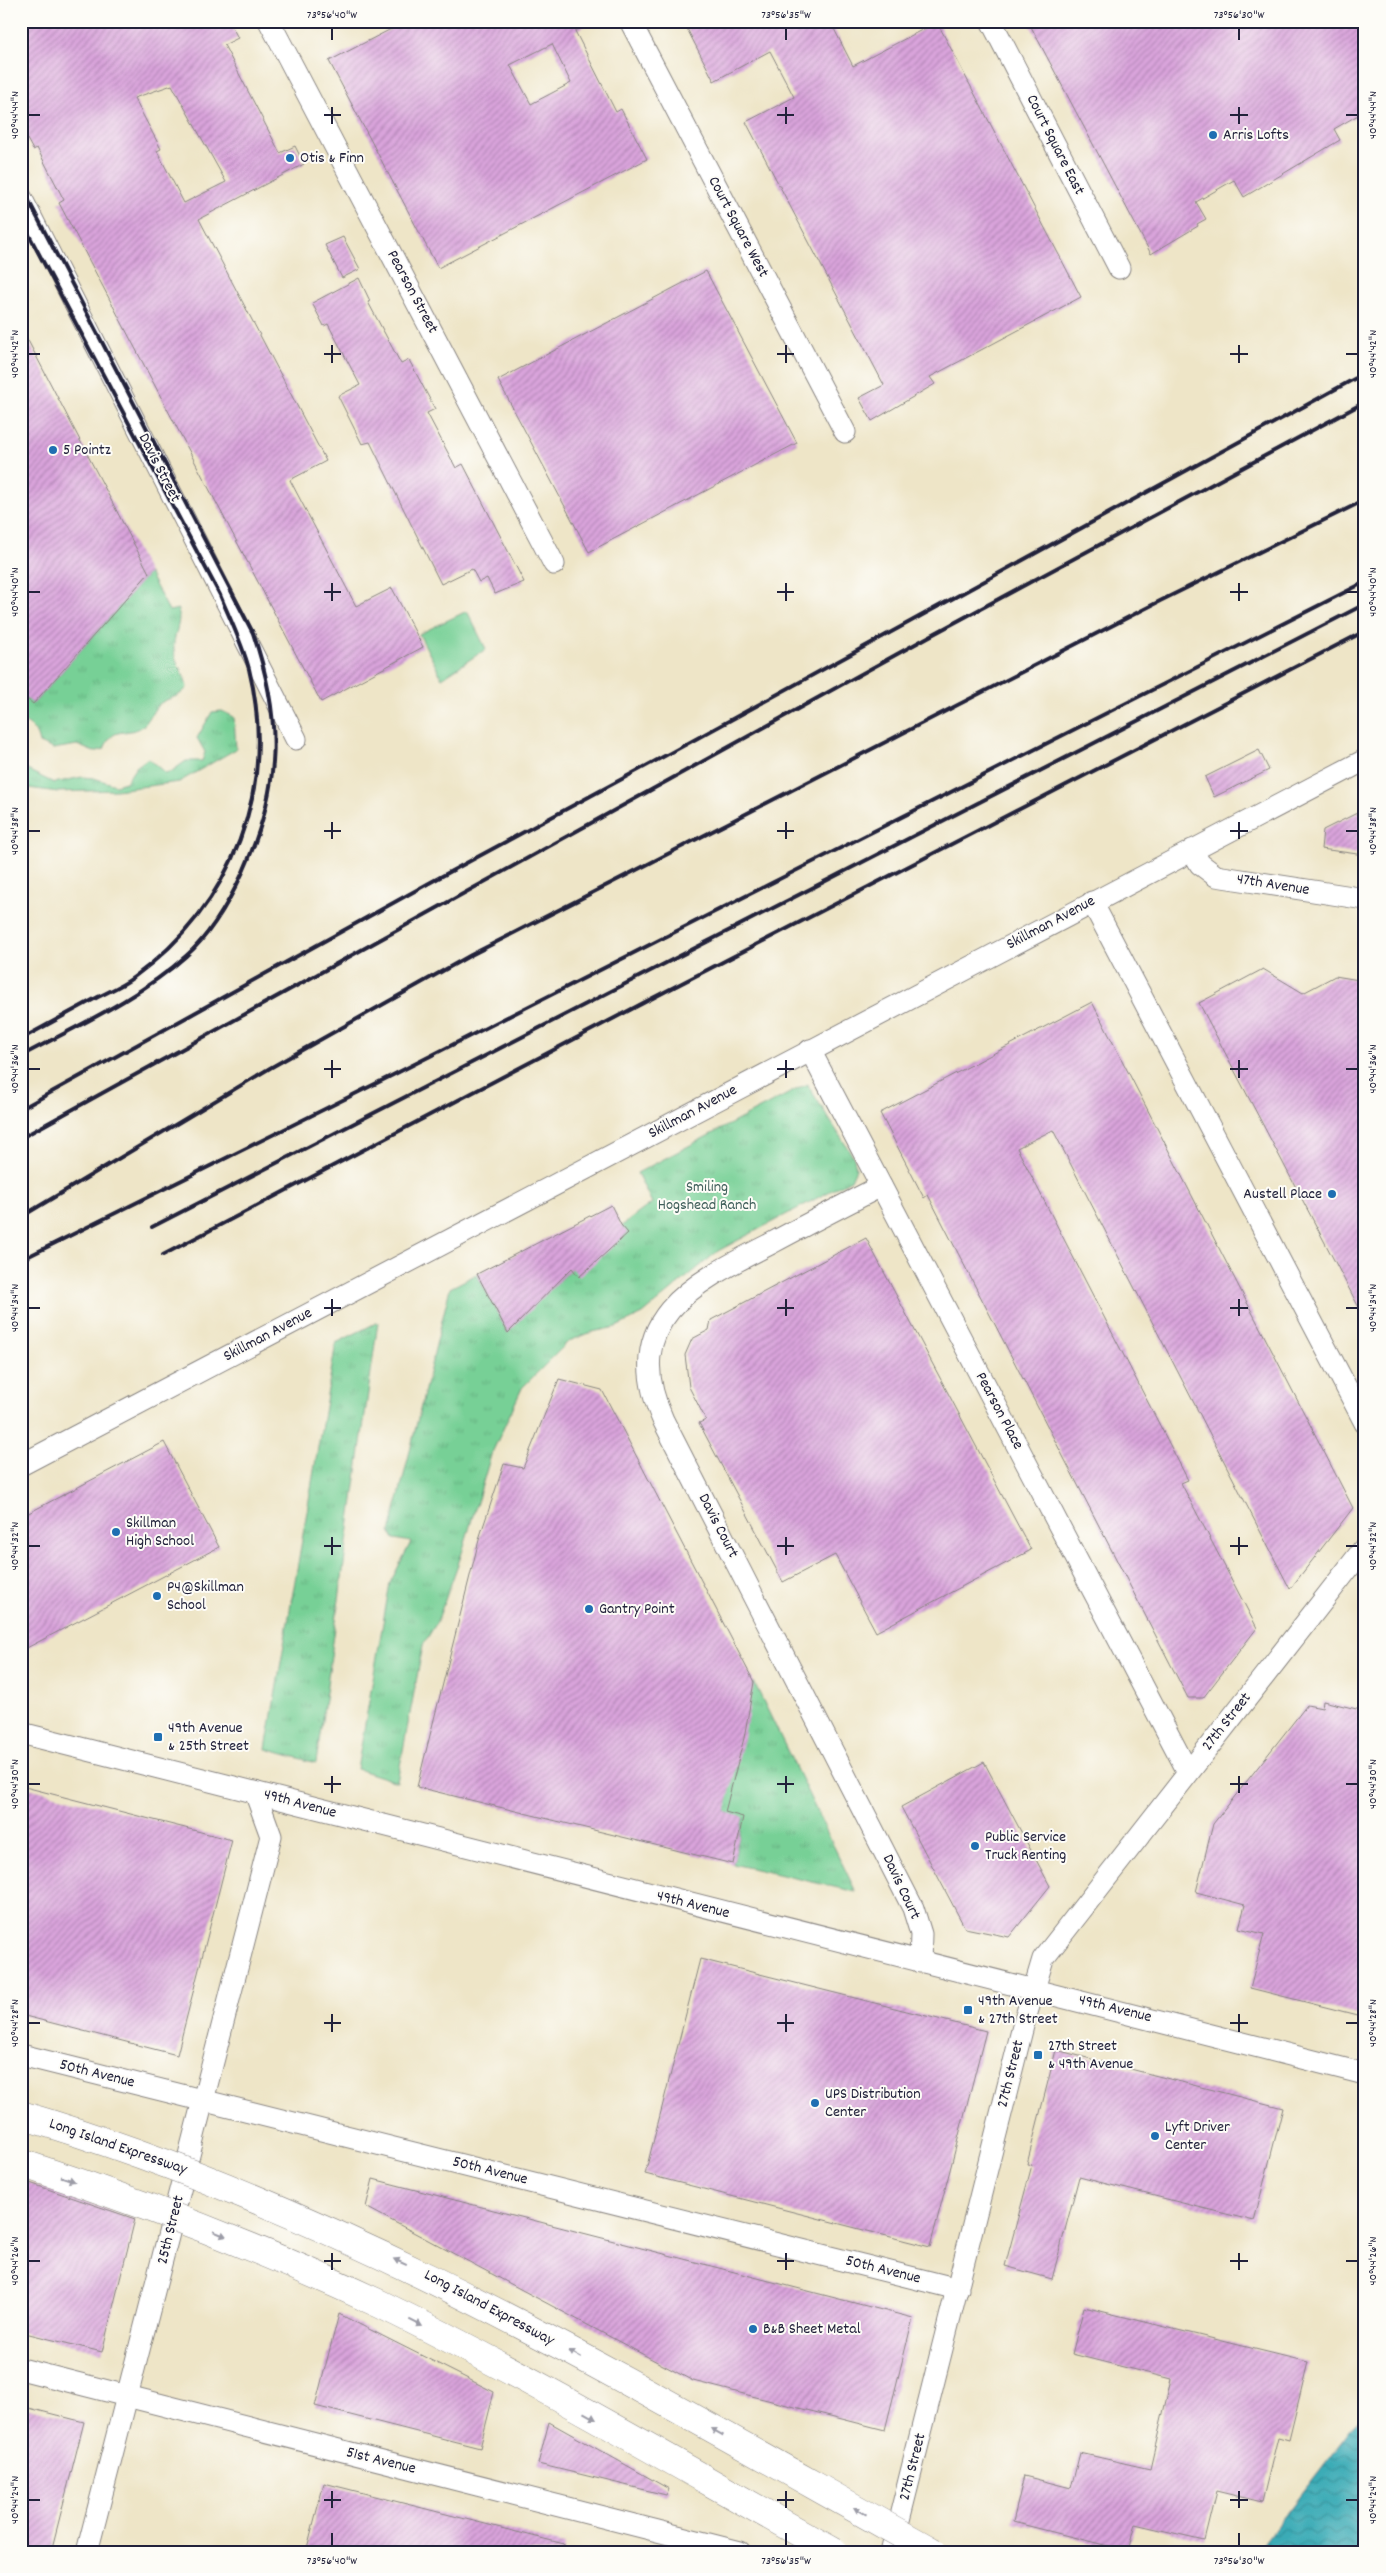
<svg xmlns="http://www.w3.org/2000/svg" width="1386" height="2573" viewBox="0 0 1386 2573" font-family="Dekko,sans-serif">
  <style>
    .grass { fill: url(#grass-tufts); stroke: #4c7968 }
    .pitch { fill: #77d096; stroke: #4c7968 }
    .water { fill: url(#water-waves); stroke: #2e6678 }
    .building { fill: url(#building-hatch); fill-rule: evenodd }
    .lines { fill: none; stroke-linecap: round; stroke-linejoin: round }
    .minor-casing { stroke: #888481; stroke-width: 23 }
    .minor { stroke: #fff; stroke-width: 21 }
    .rail { stroke: #22223b; stroke-width: 4 }
    .motorway-bridge-casing { stroke: #888481; stroke-width: 29; stroke-linecap: butt }
    .motorway-bridge { stroke: #fff; stroke-width: 28 }
    .oneway { fill: #9c9ca7 }
    .ticks { fill: none; stroke: #22223b; stroke-width: 2 }
    .poi-dot { fill: #1f6fb2; stroke: #fdfcf7; stroke-width: 2 }
    .labels { text-anchor: middle; dominant-baseline: central; stroke-width: 4; stroke-linejoin: round; paint-order: stroke }
    .poi-label { font-size: 16px; fill: #22223b; stroke: #fdfcf7; text-anchor: start }
    .street-label { font-size: 16px; fill: #22223b; stroke: #fdfcf7 }
    .park-label { font-size: 16px; fill: #405f5b; stroke: #fdfcf7 }
    .neatline { fill: none; stroke: #22223b; stroke-width: 2 }
    .ticks-label { font-size: 12px; text-anchor: middle; fill: #22223b }
  </style>
  <defs>
    <pattern id="grass-tufts" width="24" height="20" patternUnits="userSpaceOnUse" patternTransform="scale(1.25)"><rect width="24" height="20" fill="#77d096"/><path d="M3 7l-1-3M5 7V3M7 7l1-3M15 17l-1-3M17 17v-4M19 17l1-3" fill="none" stroke="#67b282"/></pattern>
    <pattern id="water-waves" width="16" height="10" patternUnits="userSpaceOnUse" patternTransform="scale(1.25)"><rect width="16" height="10" fill="#3aabb6"/><path d="M0 5q4-4 8 0t8 0" fill="none" stroke="#308b95"/></pattern>
    <pattern id="building-hatch" width="6" height="6" patternUnits="userSpaceOnUse" patternTransform="scale(1.25)"><rect width="6" height="6" fill="#daa4dc"/><path d="M-1 1l2-2M0 6l6-6M5 7l2-2" fill="none" stroke="#b085b4"/></pattern>
  </defs>
  <rect width="100%" height="100%" fill="#fdfcf7"/>
  <filter id="ink" filterUnits="userSpaceOnUse"><feTurbulence type="fractalNoise" baseFrequency=".02" numOctaves="2"/><feDisplacementMap in="SourceGraphic" scale="10" xChannelSelector="R" yChannelSelector="G"/><feConvolveMatrix kernelMatrix="1 2 1 2 8 2 1 2 1" color-interpolation-filters="sRGB"/></filter>
  <filter id="wash" filterUnits="userSpaceOnUse"><feTurbulence type="fractalNoise" baseFrequency=".0096" numOctaves="4" result="noise"/><feDisplacementMap in="SourceGraphic" scale="20" xChannelSelector="R" yChannelSelector="G"/><feGaussianBlur stdDeviation="1.12" result="paint"/><feColorMatrix in="noise" values="0 0 0 0 0 0 0 0 0 0 0 0 0 0 0 0 0 1.4 0 .05"/><feComposite in="paint" operator="in"/></filter>
  <g filter="url(#wash)">
    <rect width="100%" height="100%" fill="#eee5c7"/>
    <g class="grass">
      <path d="M 149,573 L 169,611 L 178,609 C 182,625 172,636 174,651 C 175,664 186,675 187,688 C 178,699 167,697 158,705 C 151,712 148,725 138,729 C 121,735 113,727 104,749 L 94,752 L 77,745 L 53,749 L 39,743 C 37,732 32,725 21,721 L 21,694 L 33,704 Z"/>
      <path d="M 222,711 L 234,717 L 236,749 L 179,782 L 116,790 L 58,792 L 21,787 L 21,767 L 54,783 L 82,777 L 94,778 L 115,785 L 126,782 L 136,767 L 148,758 L 165,773 L 172,771 L 186,761 L 202,761 L 205,752 L 197,738 L 212,712 Z"/>
      <path d="M 807,1084 L 854,1158 L 856,1169 L 851,1180 L 718,1251 L 643,1314 L 616,1327 L 592,1332 L 569,1341 L 522,1388 L 491,1455 L 461,1556 L 437,1622 L 423,1645 L 397,1782 L 357,1769 L 390,1583 L 411,1542 L 394,1539 L 390,1532 L 450,1288 L 477,1274 L 508,1333 C 553,1285 599,1241 652,1203 L 637,1173 Z"/>
      <path d="M 378,1322 L 316,1763 L 266,1749 L 336,1343 Z"/>
      <path d="M 754,1682 L 856,1892 L 733,1864 L 743,1818 L 725,1812 Z"/>
    </g>
    <path class="pitch" d="M 467,611 L 486,649 L 442,678 L 419,634 Z"/>
    <path class="water" d="M 1365,2411 L 1365,2552 L 1256,2552 L 1258,2550 Z"/>
    <g id="blocks">
      <g class="building">
        <path d="M 21,21 L 229,21 L 238,38 L 224,45 L 262,118 L 280,153 L 295,146 L 304,164 L 199,219 L 326,461 L 290,480 L 356,606 L 392,588 L 423,647 L 321,702 L 59,203 L 64,200 L 37,148 L 33,150 L 21,128 ZM 172,85 L 226,182 L 184,203 L 157,151 L 161,149 L 134,98 Z"/>
        <path d="M 390,21 L 595,21 L 575,31 L 616,112 L 621,109 L 647,159 L 438,268 L 329,61 L 393,28 ZM 552,44 L 571,83 L 531,104 L 510,65 Z"/>
        <path d="M 683,21 L 830,21 L 853,66 L 937,22 L 1081,297 L 930,377 L 935,384 L 872,421 L 859,398 L 884,385 L 746,122 L 794,97 L 770,51 L 714,81 Z"/>
        <path d="M 1028,21 L 1365,21 L 1365,111 L 1334,129 L 1340,140 L 1244,197 L 1234,180 L 1196,202 L 1206,219 L 1197,224 L 1198,226 L 1151,254 Z"/>
        <path d="M 343,237 L 360,269 L 342,278 L 325,245 Z"/>
        <path d="M 706,271 L 797,443 L 589,552 L 498,380 Z"/>
        <path d="M 359,278 L 370,301 L 368,302 L 401,364 L 409,360 L 435,409 L 427,413 L 456,468 L 463,464 L 524,582 L 495,594 L 487,578 L 479,582 L 472,569 L 441,584 L 370,442 L 362,444 L 338,396 L 360,385 L 328,324 L 324,326 L 312,303 Z"/>
        <path d="M 21,327 L 149,573 L 33,704 L 21,694 Z"/>
        <path d="M 1259,750 L 1269,770 L 1214,797 L 1205,777 Z"/>
        <path d="M 1365,809 L 1365,855 L 1321,849 L 1323,830 Z"/>
        <path d="M 1263,969 L 1303,993 L 1335,976 L 1365,981 L 1365,1319 L 1199,1003 Z"/>
        <path d="M 1092,1002 L 1353,1508 L 1290,1589 L 1053,1130 L 1017,1148 L 1188,1480 L 1181,1483 L 1257,1628 L 1203,1698 L 1188,1698 L 928,1195 L 924,1198 L 880,1113 Z"/>
        <path d="M 611,1205 L 621,1225 L 628,1233 L 579,1277 L 572,1268 L 508,1333 L 477,1274 Z"/>
        <path d="M 866,1238 L 1031,1550 L 876,1632 L 835,1555 L 783,1582 L 699,1423 L 706,1420 L 689,1387 L 685,1355 L 692,1339 L 709,1330 L 711,1320 Z"/>
        <path d="M 559,1379 L 602,1390 L 754,1682 L 744,1738 L 725,1812 L 743,1817 L 733,1864 L 417,1787 L 480,1536 L 504,1464 L 523,1468 Z"/>
        <path d="M 164,1442 L 219,1547 L 21,1651 L 21,1517 Z"/>
        <path d="M 1323,1701 L 1365,1711 L 1365,2017 L 1250,1988 L 1264,1934 L 1239,1928 L 1245,1905 L 1196,1892 L 1213,1824 L 1307,1705 L 1322,1708 Z"/>
        <path d="M 984,1762 L 1050,1886 L 1009,1937 L 965,1928 L 901,1807 Z"/>
        <path d="M 21,1786 L 232,1840 L 177,2055 L 21,2015 Z"/>
        <path d="M 700,1959 L 986,2031 L 930,2247 L 645,2174 Z"/>
        <path d="M 1056,2050 L 1283,2108 L 1254,2221 L 1079,2177 L 1052,2279 L 1005,2266 L 1032,2165 L 1027,2164 Z"/>
        <path d="M 373,2179 L 913,2318 L 885,2430 L 693,2381 L 366,2207 Z"/>
        <path d="M 21,2180 L 135,2219 L 102,2352 L 21,2332 Z"/>
        <path d="M 1084,2307 L 1308,2362 L 1289,2440 L 1278,2437 L 1262,2502 L 1216,2491 L 1204,2540 L 1135,2524 L 1128,2551 L 1013,2522 L 1024,2476 L 1071,2488 L 1080,2453 L 1150,2469 L 1171,2379 L 1072,2354 Z"/>
        <path d="M 339,2314 L 494,2392 L 480,2448 L 315,2406 Z"/>
        <path d="M 21,2406 L 84,2422 L 51,2552 L 21,2552 Z"/>
        <path d="M 549,2422 L 669,2489 L 666,2495 L 538,2464 Z"/>
        <path d="M 324,2483 L 564,2544 L 563,2552 L 306,2552 Z"/>
      </g>
    </g>
  </g>
  <g filter="url(#ink)">
    <use href="#blocks" fill-opacity="0" stroke="#888481" stroke-width="1"/>
    <g class="lines">
      <g class="minor-casing">
        <g id="minor">
          <path d="M 269,21 L 554,564"/>
          <path d="M 630,21 L 845,432"/>
          <path d="M 991,21 L 1119,268"/>
          <path d="M 21,197 L 296,739"/>
          <path d="M 1192,850 L 1200,864 L 1216,876 L 1365,899"/>
          <path d="M 1092,902 L 1365,1423"/>
          <path d="M 810,1050 L 1188,1772"/>
          <path d="M 881,1186 C 844,1205 807,1224 770,1244 C 693,1283 618,1320 663,1420 L 913,1908 L 921,1934 L 920,1962"/>
          <path d="M 21,1465 L 1365,760"/>
          <path d="M 21,1733 L 1365,2074"/>
          <path d="M 21,2055 L 958,2289"/>
          <path d="M 21,2369 L 740,2552"/>
          <path d="M 87,2552 L 271,1836 L 255,1792"/>
          <path d="M 891,2552 L 1023,2026 L 1043,1959 L 1365,1547"/>
        </g>
      </g>
      <use href="#minor" class="minor"/>
      <g class="rail">
        <path d="M 21,186 L 253,633 C 283,721 281,787 243,872 C 229,902 211,934 186,956 C 138,999 77,1026 21,1056"/>
        <path d="M 21,220 L 220,595 C 230,619 242,643 249,669 C 278,788 233,905 134,977 C 124,985 110,991 98,997 C 72,1011 47,1025 21,1039"/>
        <path d="M 21,1109 L 431,882 L 672,752 L 1365,373"/>
        <path d="M 21,1138 L 928,637 L 1365,402"/>
        <path d="M 21,1217 L 270,1068 L 471,955 L 1160,601 L 1365,500"/>
        <path d="M 152,1227 L 1365,604"/>
        <path d="M 163,1255 L 647,1001 L 1365,631"/>
        <path d="M 21,1260 L 389,1077 L 1365,582"/>
      </g>
      <g class="motorway-bridge-casing">
        <g id="motorway-bridge">
          <path d="M 21,2115 C 347,2211 638,2388 933,2552"/>
          <path d="M 21,2163 C 144,2203 263,2249 380,2304 C 535,2379 683,2468 834,2552"/>
        </g>
      </g>
      <use href="#motorway-bridge" class="motorway-bridge"/>
    </g>
    <defs><path id="oneway-solid" d="M-6-.8H1V-3.2L6.5 0L1 3.2V.8H-6Z" transform="scale(1.25)"/></defs>
    <g class="oneway">
      <use href="#oneway-solid" transform="translate(68 2179) rotate(19)"/>
      <use href="#oneway-solid" transform="translate(220 2234) rotate(22)"/>
      <use href="#oneway-solid" transform="translate(400 2262) rotate(-155)"/>
      <use href="#oneway-solid" transform="translate(416 2323) rotate(27)"/>
      <use href="#oneway-solid" transform="translate(575 2354) rotate(-151)"/>
      <use href="#oneway-solid" transform="translate(590 2416) rotate(29)"/>
      <use href="#oneway-solid" transform="translate(717 2432) rotate(-151)"/>
      <use href="#oneway-solid" transform="translate(860 2511) rotate(-151)"/>
    </g>
  </g>
  <path class="ticks" d="M 332,28 L 332,40M 786,28 L 786,40M 1239,28 L 1239,40M 332,107 L 332,124M 786,107 L 786,124M 1239,107 L 1239,124M 28,115 L 40,115M 324,115 L 341,115M 777,115 L 794,115M 1230,115 L 1248,115M 1346,115 L 1358,115M 332,345 L 332,363M 786,345 L 786,363M 1239,345 L 1239,363M 28,354 L 40,354M 324,354 L 341,354M 777,354 L 794,354M 1230,354 L 1248,354M 1346,354 L 1358,354M 332,583 L 332,601M 786,583 L 786,601M 1239,583 L 1239,601M 28,592 L 40,592M 324,592 L 341,592M 777,592 L 794,592M 1230,592 L 1248,592M 1346,592 L 1358,592M 332,822 L 332,839M 786,822 L 786,839M 1239,822 L 1239,839M 28,831 L 40,831M 324,831 L 341,831M 777,831 L 794,831M 1230,831 L 1248,831M 1346,831 L 1358,831M 332,1060 L 332,1078M 786,1060 L 786,1078M 1239,1060 L 1239,1078M 28,1069 L 40,1069M 324,1069 L 341,1069M 777,1069 L 794,1069M 1230,1069 L 1248,1069M 1346,1069 L 1358,1069M 332,1299 L 332,1316M 786,1299 L 786,1316M 1239,1299 L 1239,1316M 28,1308 L 40,1308M 324,1308 L 341,1308M 777,1308 L 794,1308M 1230,1308 L 1248,1308M 1346,1308 L 1358,1308M 332,1537 L 332,1555M 786,1537 L 786,1555M 1239,1537 L 1239,1555M 28,1546 L 40,1546M 324,1546 L 341,1546M 777,1546 L 794,1546M 1230,1546 L 1248,1546M 1346,1546 L 1358,1546M 332,1776 L 332,1793M 786,1776 L 786,1793M 1239,1776 L 1239,1793M 28,1784 L 40,1784M 324,1784 L 341,1784M 777,1784 L 794,1784M 1230,1784 L 1248,1784M 1346,1784 L 1358,1784M 332,2014 L 332,2032M 786,2014 L 786,2032M 1239,2014 L 1239,2032M 28,2023 L 40,2023M 324,2023 L 341,2023M 777,2023 L 794,2023M 1230,2023 L 1248,2023M 1346,2023 L 1358,2023M 332,2253 L 332,2270M 786,2253 L 786,2270M 1239,2253 L 1239,2270M 28,2261 L 40,2261M 324,2261 L 341,2261M 777,2261 L 794,2261M 1230,2261 L 1248,2261M 1346,2261 L 1358,2261M 332,2491 L 332,2508M 786,2491 L 786,2508M 1239,2491 L 1239,2508M 28,2500 L 40,2500M 324,2500 L 341,2500M 777,2500 L 794,2500M 1230,2500 L 1248,2500M 1346,2500 L 1358,2500M 332,2533 L 332,2546M 786,2533 L 786,2546M 1239,2533 L 1239,2546"/>
  <g class="poi-dot">
    <circle cx="1213" cy="135" r="5"/>
    <circle cx="290" cy="158" r="5"/>
    <circle cx="53" cy="450" r="5"/>
    <circle cx="1332" cy="1194" r="5"/>
    <circle cx="116" cy="1532" r="5"/>
    <circle cx="157" cy="1596" r="5"/>
    <circle cx="589" cy="1609" r="5"/>
    <rect x="153" y="1732" width="10" height="10" rx="2.5"/>
    <circle cx="975" cy="1846" r="5"/>
    <rect x="963" y="2005" width="10" height="10" rx="2.5"/>
    <rect x="1033" y="2050" width="10" height="10" rx="2.5"/>
    <circle cx="815" cy="2103" r="5"/>
    <circle cx="1155" cy="2136" r="5"/>
    <circle cx="753" cy="2329" r="5"/>
  </g>
  <g class="labels">
    <g class="poi-label">
      <text x="1223" y="135">Arris Lofts</text>
      <text x="300" y="158">Otis &amp; Finn</text>
      <text x="63" y="450">5 Pointz</text>
      <text x="1322" y="1194" text-anchor="end">Austell Place</text>
      <text x="126" y="1523">Skillman<tspan x="126" dy="18">High School</tspan></text>
      <text x="167" y="1587">P4@Skillman<tspan x="167" dy="18">School</tspan></text>
      <text x="599" y="1609">Gantry Point</text>
      <text x="168" y="1728">49th Avenue<tspan x="168" dy="18">&amp; 25th Street</tspan></text>
      <text x="985" y="1837">Public Service<tspan x="985" dy="18">Truck Renting</tspan></text>
      <text x="978" y="2001">49th Avenue<tspan x="978" dy="18">&amp; 27th Street</tspan></text>
      <text x="1048" y="2046">27th Street<tspan x="1048" dy="18">&amp; 49th Avenue</tspan></text>
      <text x="825" y="2094">UPS Distribution<tspan x="825" dy="18">Center</tspan></text>
      <text x="1165" y="2127">Lyft Driver<tspan x="1165" dy="18">Center</tspan></text>
      <text x="763" y="2329">B&amp;B Sheet Metal</text>
    </g>
    <g class="street-label">
      <text transform="translate(1055 145) rotate(63)">Court Square East</text>
      <text transform="translate(738 227) rotate(62)">Court Square West</text>
      <text transform="translate(412 292) rotate(62)">Pearson Street</text>
      <text transform="translate(159 468) rotate(63)">Davis Street</text>
      <text transform="translate(1273 885) rotate(9)">47th Avenue</text>
      <text transform="translate(1051 923) rotate(-28)">Skillman Avenue</text>
      <text transform="translate(693 1112) rotate(-28)">Skillman Avenue</text>
      <text transform="translate(268 1335) rotate(-28)">Skillman Avenue</text>
      <text transform="translate(999 1411) rotate(62)">Pearson Place</text>
      <text transform="translate(718 1526) rotate(63)">Davis Court</text>
      <text transform="translate(1227 1722) rotate(-52)">27th Street</text>
      <text transform="translate(300 1804) rotate(15)">49th Avenue</text>
      <text transform="translate(901 1887) rotate(65)">Davis Court</text>
      <text transform="translate(693 1905) rotate(14)">49th Avenue</text>
      <text transform="translate(1115 2009) rotate(14)">49th Avenue</text>
      <text transform="translate(97 2074) rotate(14)">50th Avenue</text>
      <text transform="translate(1011 2074) rotate(-76)">27th Street</text>
      <text transform="translate(118 2147) rotate(19)">Long Island Expressway</text>
      <text transform="translate(490 2171) rotate(14)">50th Avenue</text>
      <text transform="translate(171 2230) rotate(-76)">25th Street</text>
      <text transform="translate(883 2270) rotate(14)">50th Avenue</text>
      <text transform="translate(489 2308) rotate(28)">Long Island Expressway</text>
      <text transform="translate(381 2461) rotate(14)">51st Avenue</text>
      <text transform="translate(913 2467) rotate(-76)">27th Street</text>
    </g>
    <g class="park-label">
      <text x="707" y="1187">Smiling<tspan x="707" dy="18">Hogshead Ranch</tspan></text>
    </g>
  </g>
  <rect width="1386" height="2573" fill="none" stroke="#fdfcf7" stroke-width="55"/>
  <rect x="28" y="28" width="1330" height="2518" class="neatline"/>
  <g class="ticks-label">
    <text x="332" y="18">73°56'40"W</text>
    <text x="786" y="18">73°56'35"W</text>
    <text x="1239" y="18">73°56'30"W</text>
    <text transform="translate(14 115) rotate(-90)" y="4">40°44'44"N</text>
    <text transform="translate(1372 115) rotate(-90)" y="4">40°44'44"N</text>
    <text transform="translate(14 354) rotate(-90)" y="4">40°44'42"N</text>
    <text transform="translate(1372 354) rotate(-90)" y="4">40°44'42"N</text>
    <text transform="translate(14 592) rotate(-90)" y="4">40°44'40"N</text>
    <text transform="translate(1372 592) rotate(-90)" y="4">40°44'40"N</text>
    <text transform="translate(14 831) rotate(-90)" y="4">40°44'38"N</text>
    <text transform="translate(1372 831) rotate(-90)" y="4">40°44'38"N</text>
    <text transform="translate(14 1069) rotate(-90)" y="4">40°44'36"N</text>
    <text transform="translate(1372 1069) rotate(-90)" y="4">40°44'36"N</text>
    <text transform="translate(14 1308) rotate(-90)" y="4">40°44'34"N</text>
    <text transform="translate(1372 1308) rotate(-90)" y="4">40°44'34"N</text>
    <text transform="translate(14 1546) rotate(-90)" y="4">40°44'32"N</text>
    <text transform="translate(1372 1546) rotate(-90)" y="4">40°44'32"N</text>
    <text transform="translate(14 1784) rotate(-90)" y="4">40°44'30"N</text>
    <text transform="translate(1372 1784) rotate(-90)" y="4">40°44'30"N</text>
    <text transform="translate(14 2023) rotate(-90)" y="4">40°44'28"N</text>
    <text transform="translate(1372 2023) rotate(-90)" y="4">40°44'28"N</text>
    <text transform="translate(14 2261) rotate(-90)" y="4">40°44'26"N</text>
    <text transform="translate(1372 2261) rotate(-90)" y="4">40°44'26"N</text>
    <text transform="translate(14 2500) rotate(-90)" y="4">40°44'24"N</text>
    <text transform="translate(1372 2500) rotate(-90)" y="4">40°44'24"N</text>
    <text x="332" y="2564">73°56'40"W</text>
    <text x="786" y="2564">73°56'35"W</text>
    <text x="1239" y="2564">73°56'30"W</text>
  </g>
</svg>
